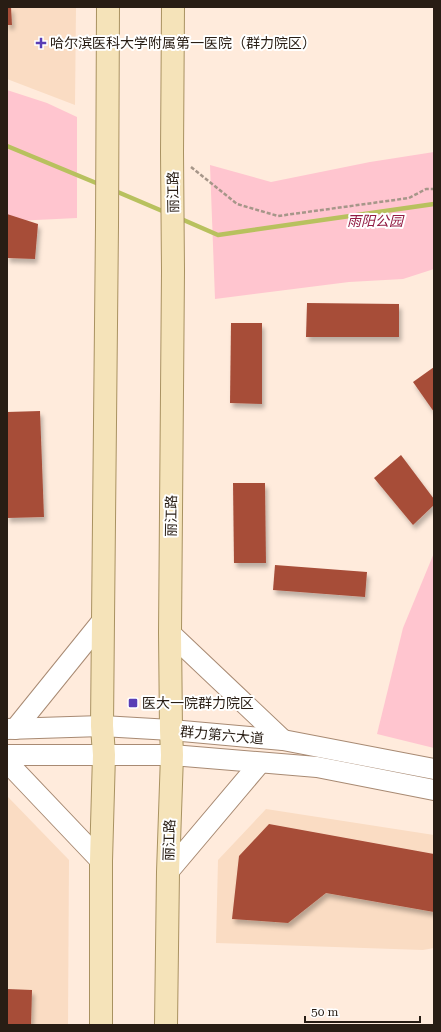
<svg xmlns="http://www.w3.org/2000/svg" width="441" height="1032" viewBox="0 0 441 1032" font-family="'Roboto Serif','Noto Sans SC',serif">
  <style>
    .built { fill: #fadcc3 }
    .green { fill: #ffc5cf }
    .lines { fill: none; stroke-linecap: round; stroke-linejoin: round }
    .stream { stroke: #b8c15e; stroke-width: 4.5 }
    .building { fill: #a74d39; filter: url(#shadow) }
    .secondary-casing { stroke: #a88a73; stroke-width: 22 }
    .primary-casing { stroke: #a99261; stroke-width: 24 }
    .path { stroke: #a69689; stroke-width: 2.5; stroke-dasharray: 4 2; stroke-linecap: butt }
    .secondary { stroke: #fff; stroke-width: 20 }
    .primary { stroke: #f5e3b9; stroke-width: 22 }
    .poi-dot { fill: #593db5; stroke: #fff; stroke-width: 1.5 }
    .labels { text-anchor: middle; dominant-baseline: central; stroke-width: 4; stroke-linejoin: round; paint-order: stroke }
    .poi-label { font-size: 14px; fill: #281d14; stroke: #fff; text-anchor: start }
    .street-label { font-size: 14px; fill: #281d14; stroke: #fff }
    .park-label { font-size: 14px; font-style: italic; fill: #921c43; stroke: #fff }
  </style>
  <defs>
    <filter id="shadow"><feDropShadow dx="2.5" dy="4.5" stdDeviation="2" flood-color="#0004"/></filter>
  </defs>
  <rect width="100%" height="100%" fill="#ffebdc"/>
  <g class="built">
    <path d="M 7,7 L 76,7 L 75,105 L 7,79 Z"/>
    <path d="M 7,796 L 69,860 L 68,1025 L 7,1025 Z"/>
    <path d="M 266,809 L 434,835 L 434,948 L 423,950 L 216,943 L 218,860 Z"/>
  </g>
  <g class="green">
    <path d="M 7,90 L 47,103 L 77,117 L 77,218 L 15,221 L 7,220 Z"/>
    <path d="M 434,152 L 434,269 L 403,279 L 349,282 L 215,299 L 210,165 L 271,182 L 370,162 Z"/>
    <path d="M 434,553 L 434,748 L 377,734 L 403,628 Z"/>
  </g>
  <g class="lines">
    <g class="stream">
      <path d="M 7,146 L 101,185"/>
      <path d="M 113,190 L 167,213"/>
      <path d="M 179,218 L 218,235 L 434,204"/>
    </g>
  </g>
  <g class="building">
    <path d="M 7,7 L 11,7 L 12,25 L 7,25 Z"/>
    <path d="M 7,214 L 38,224 L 35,259 L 7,258 Z"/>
    <path d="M 307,303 L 399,304 L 399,337 L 306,337 Z"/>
    <path d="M 231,323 L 262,323 L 262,404 L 230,403 Z"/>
    <path d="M 434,367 L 434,412 L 413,382 Z"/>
    <path d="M 40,411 L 44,517 L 7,518 L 7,412 Z"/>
    <path d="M 401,455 L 434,499 L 434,505 L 413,525 L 374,478 Z"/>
    <path d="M 233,483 L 265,483 L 266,563 L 234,563 Z"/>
    <path d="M 275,565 L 367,572 L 365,597 L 273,590 Z"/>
    <path d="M 269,824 L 434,854 L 434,912 L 326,893 L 288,923 L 232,919 L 239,856 Z"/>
    <path d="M 7,989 L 32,990 L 31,1025 L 7,1025 Z"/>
  </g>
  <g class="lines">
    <g class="secondary-casing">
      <g id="secondary">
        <path d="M 170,633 L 283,740"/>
        <path d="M 7,729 L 102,726 L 171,730 L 283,740 L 434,769"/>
        <path d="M 15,729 L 103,620"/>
        <path d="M 7,755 L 172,755 L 317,767 L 434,790"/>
        <path d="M 7,762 L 101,861"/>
        <path d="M 168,872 L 260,763"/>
      </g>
    </g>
    <g class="primary-casing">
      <g id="primary">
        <path d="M 101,1025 L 101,861 L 104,755 L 102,726 L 103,620 L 107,226 L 108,7"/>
        <path d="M 166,1025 L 168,872 L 172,755 L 171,730 L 170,633 L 173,271 L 172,152 L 173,7"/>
      </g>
    </g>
    <path class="path" d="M 191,167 L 237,204 L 278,216 L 409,198 L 426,189 L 434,189"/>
    <use href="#secondary" class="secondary"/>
    <use href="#primary" class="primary"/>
  </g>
  <g class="poi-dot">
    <path d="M39 37h4v4h4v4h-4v4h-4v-4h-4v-4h4z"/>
    <rect x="128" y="698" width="10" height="10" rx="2"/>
  </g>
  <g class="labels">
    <g class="poi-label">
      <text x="50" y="43">哈尔滨医科大学附属第一医院（群力院区）</text>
      <text x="142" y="703">医大一院群力院区</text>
    </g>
    <g class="street-label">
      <text transform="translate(173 192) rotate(-91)">丽江路</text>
      <text transform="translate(171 516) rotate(-89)">丽江路</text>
      <text transform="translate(222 735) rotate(5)">群力第六大道</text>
      <text transform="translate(169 840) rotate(-88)">丽江路</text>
    </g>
    <g class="park-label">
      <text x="375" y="221">雨阳公园</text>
    </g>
  </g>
  <rect width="441" height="1032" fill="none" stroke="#281d14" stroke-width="16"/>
  <path d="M305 1016v6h115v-6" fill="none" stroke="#281d14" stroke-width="2"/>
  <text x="311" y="1016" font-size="12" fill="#281d14" stroke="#ffffff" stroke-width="3" paint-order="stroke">50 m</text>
</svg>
